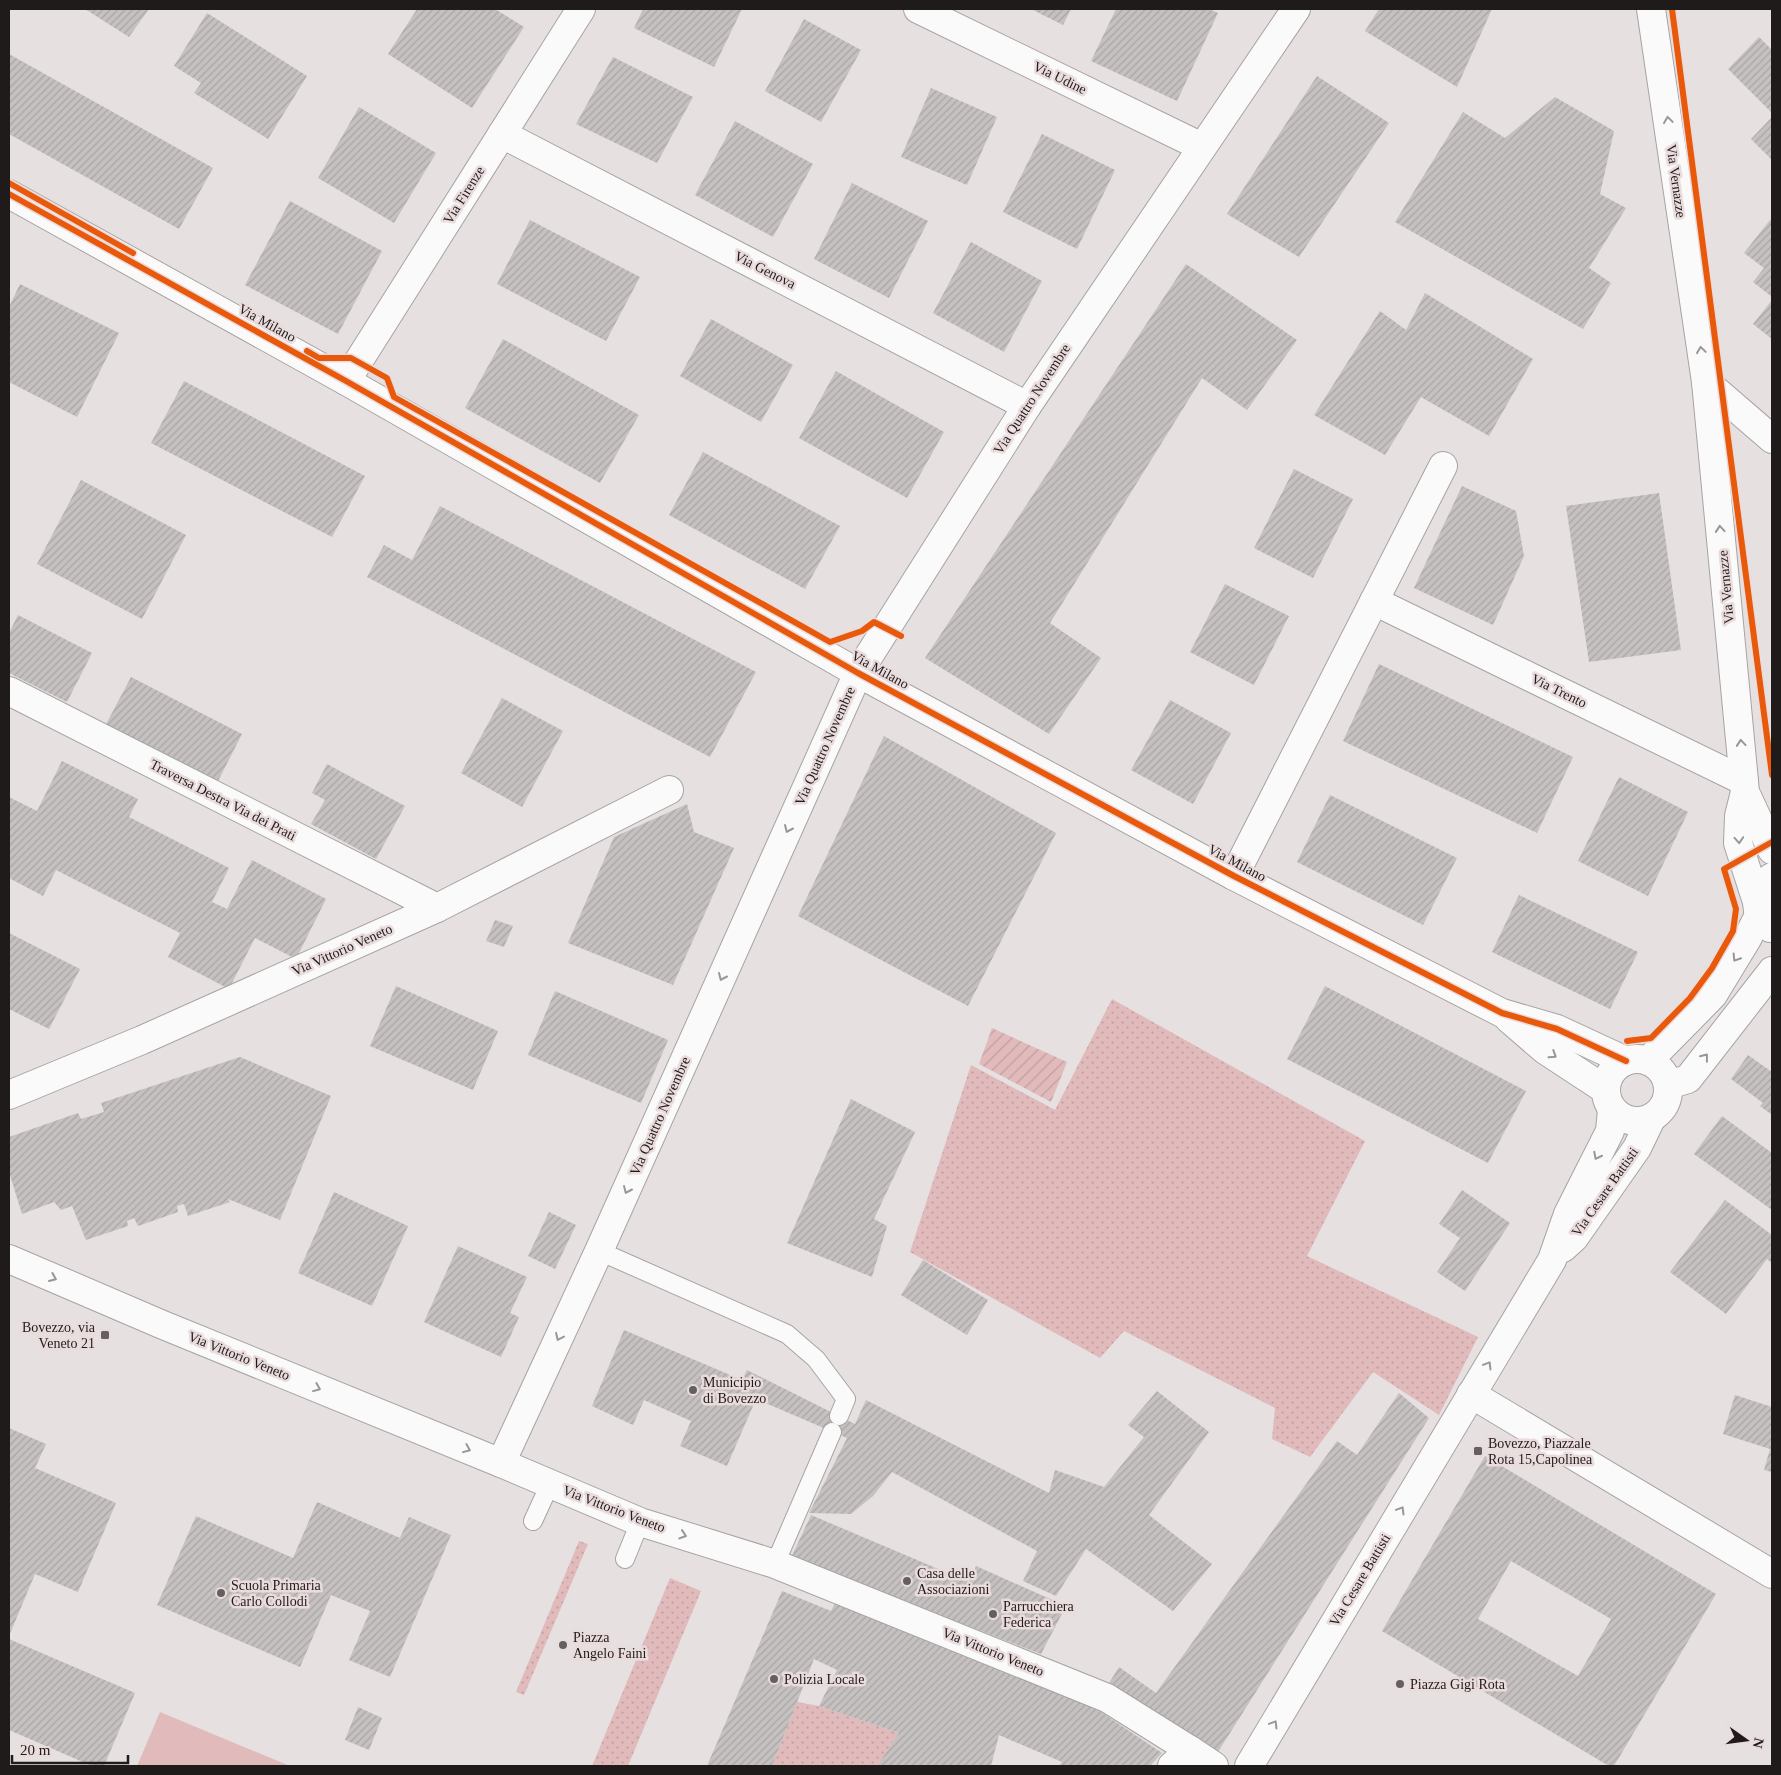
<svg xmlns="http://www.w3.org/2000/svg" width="1781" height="1775" viewBox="0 0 1781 1775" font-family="Georgia,serif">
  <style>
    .grass { fill: url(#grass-dots) }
    .garden { fill: url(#garden-furrows) }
    .pitch { fill: #e1babc }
    .building { fill: url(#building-hatch); fill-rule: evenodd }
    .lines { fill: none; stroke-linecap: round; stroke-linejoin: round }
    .lane-casing { stroke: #a8a3a3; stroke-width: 20 }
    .street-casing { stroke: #a8a3a3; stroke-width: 30 }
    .secondary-casing { stroke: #a8a3a3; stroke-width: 30 }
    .lane { stroke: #fbfafa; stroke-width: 18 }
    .street { stroke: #fbfafa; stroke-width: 28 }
    .secondary { stroke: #fbfafa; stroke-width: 28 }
    .cycleway-casing { stroke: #eadcdd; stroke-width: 9 }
    .cycleway { stroke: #e8590c; stroke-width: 6 }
    .oneway { stroke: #989696 }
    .poi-dot { fill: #656060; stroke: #eadcdd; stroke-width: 2 }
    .labels { text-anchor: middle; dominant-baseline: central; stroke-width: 5; stroke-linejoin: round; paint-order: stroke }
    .street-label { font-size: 14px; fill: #201b1b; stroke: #eadcdd }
    .poi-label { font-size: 14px; fill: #201b1b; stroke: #eadcdd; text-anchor: start }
  </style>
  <defs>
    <pattern id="grass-dots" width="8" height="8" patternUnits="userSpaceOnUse" patternTransform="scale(1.25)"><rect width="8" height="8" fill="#e1babc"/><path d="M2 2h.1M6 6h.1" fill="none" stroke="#c19fa1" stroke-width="1.8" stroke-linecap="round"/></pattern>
    <pattern id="garden-furrows" width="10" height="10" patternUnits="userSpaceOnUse" patternTransform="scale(1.25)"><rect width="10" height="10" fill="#e1babc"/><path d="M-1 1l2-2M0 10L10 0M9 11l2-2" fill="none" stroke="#c19fa1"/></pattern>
    <pattern id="building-hatch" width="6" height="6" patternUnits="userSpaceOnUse" patternTransform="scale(1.25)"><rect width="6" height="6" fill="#c6c1c1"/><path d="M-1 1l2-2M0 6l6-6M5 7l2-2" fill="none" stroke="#aaa5a5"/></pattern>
  </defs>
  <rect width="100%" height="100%" fill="#e6e0e0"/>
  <g class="grass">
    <path d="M 1112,999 L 1365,1141 L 1307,1256 L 1478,1337 L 1439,1415 L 1373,1372 L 1310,1457 L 1272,1439 L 1275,1408 L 1124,1331 L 1100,1358 L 910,1252 L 971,1065 L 1055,1110 Z"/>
    <path d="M 579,1541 L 588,1544 L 524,1695 L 516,1692 Z"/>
    <path d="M 670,1578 L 701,1591 L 628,1766 L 592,1766 Z"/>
    <path d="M 797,1702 L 819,1706 L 899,1733 L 877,1766 L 772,1766 Z"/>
  </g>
  <path class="garden" d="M 992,1028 L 1067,1062 L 1051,1102 L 979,1064 Z"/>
  <path class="pitch" d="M 160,1712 L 290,1766 L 137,1766 Z"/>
  <g class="building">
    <path d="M 85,9 L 149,9 L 129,37 Z"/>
    <path d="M 417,9 L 495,9 L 524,27 L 472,108 L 388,54 Z"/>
    <path d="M 643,9 L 742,9 L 714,67 L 634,28 Z"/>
    <path d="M 1031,9 L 1071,9 L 1063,25 Z"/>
    <path d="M 1116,9 L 1209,9 L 1218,13 L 1177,101 L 1091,61 Z"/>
    <path d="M 1379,9 L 1492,9 L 1457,87 L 1365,31 Z"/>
    <path d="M 207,13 L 307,76 L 268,139 L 194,93 L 201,83 L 174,66 Z"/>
    <path d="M 804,19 L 861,50 L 821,122 L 765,91 Z"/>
    <path d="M 1759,37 L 1772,50 L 1772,113 L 1728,69 Z"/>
    <path d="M 9,54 L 213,168 L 179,229 L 9,134 Z"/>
    <path d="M 613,57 L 693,97 L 657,163 L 576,124 Z"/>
    <path d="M 1317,76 L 1389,123 L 1299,257 L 1227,214 Z"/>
    <path d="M 931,88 L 997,117 L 967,185 L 901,157 Z"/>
    <path d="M 1555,97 L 1614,131 L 1600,194 L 1626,208 L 1589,268 L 1611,283 L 1583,329 L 1395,222 L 1463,112 L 1505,138 Z"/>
    <path d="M 359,107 L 436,153 L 394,223 L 318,178 Z"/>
    <path d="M 1772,117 L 1772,160 L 1751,139 Z"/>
    <path d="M 735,121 L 813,164 L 773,237 L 695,195 Z"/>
    <path d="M 1042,134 L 1115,170 L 1077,249 L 1003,212 Z"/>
    <path d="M 852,183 L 928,221 L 889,298 L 814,259 Z"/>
    <path d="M 290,201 L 382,251 L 338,334 L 245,285 Z"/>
    <path d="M 530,220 L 640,277 L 606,341 L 497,284 Z"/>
    <path d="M 1770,220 L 1772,221 L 1772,297 L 1753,282 L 1764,268 L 1744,253 Z"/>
    <path d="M 971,242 L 1042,281 L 1004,352 L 933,313 Z"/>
    <path d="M 1186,264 L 1297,340 L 1247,410 L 1202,378 L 1050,623 L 1101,658 L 1049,734 L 925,658 Z"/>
    <path d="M 20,284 L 119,333 L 77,417 L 9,382 L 9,307 Z"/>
    <path d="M 1425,293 L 1533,359 L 1489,436 L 1421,397 L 1385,455 L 1314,415 L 1380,311 L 1406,330 Z"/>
    <path d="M 1772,300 L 1772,339 L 1753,324 Z"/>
    <path d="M 711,319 L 793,365 L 761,422 L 680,376 Z"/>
    <path d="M 503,339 L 639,415 L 600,483 L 465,408 Z"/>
    <path d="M 836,371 L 944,432 L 907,498 L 799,438 Z"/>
    <path d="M 184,381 L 365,476 L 332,537 L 151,443 Z"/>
    <path d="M 703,452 L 840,526 L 805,589 L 669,515 Z"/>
    <path d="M 1294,469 L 1353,499 L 1313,578 L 1254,548 Z"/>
    <path d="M 81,480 L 186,535 L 142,619 L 37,564 Z"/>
    <path d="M 1462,486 L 1516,511 L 1524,556 L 1493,625 L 1414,588 Z"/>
    <path d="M 1659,493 L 1681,650 L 1589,662 L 1566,506 Z"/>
    <path d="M 440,506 L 756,672 L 710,757 L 367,577 L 384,545 L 412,560 Z"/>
    <path d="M 1225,584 L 1289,616 L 1254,685 L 1190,652 Z"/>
    <path d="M 18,615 L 92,653 L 67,702 L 9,673 L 9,633 Z"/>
    <path d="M 1379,664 L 1573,757 L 1537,833 L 1343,741 Z"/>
    <path d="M 131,677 L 242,734 L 216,785 L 104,728 Z"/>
    <path d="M 502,698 L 563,731 L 522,807 L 461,773 Z"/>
    <path d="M 1170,700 L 1231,733 L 1193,804 L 1131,770 Z"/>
    <path d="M 884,736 L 1056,833 L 968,1006 L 798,916 Z"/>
    <path d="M 62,761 L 138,799 L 129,817 L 229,868 L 212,902 L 227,909 L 252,860 L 326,899 L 296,959 L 255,938 L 229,989 L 168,957 L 180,933 L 56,870 L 43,896 L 9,878 L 9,797 L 37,811 Z"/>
    <path d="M 327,764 L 405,806 L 376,859 L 311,824 L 325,800 L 312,793 Z"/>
    <path d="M 1619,777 L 1688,812 L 1648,896 L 1578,861 Z"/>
    <path d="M 1330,795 L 1457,858 L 1423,925 L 1297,862 Z"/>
    <path d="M 687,804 L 694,832 L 734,848 L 673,985 L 568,943 L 614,837 Z"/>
    <path d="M 1519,895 L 1638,952 L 1610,1009 L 1492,952 Z"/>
    <path d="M 495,920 L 513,926 L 504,947 L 486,941 Z"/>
    <path d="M 9,933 L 80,969 L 49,1029 L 9,1009 Z"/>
    <path d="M 396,986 L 498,1031 L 473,1090 L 370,1046 Z"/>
    <path d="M 1325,986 L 1526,1091 L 1488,1163 L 1287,1059 Z"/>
    <path d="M 555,991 L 668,1040 L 641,1103 L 528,1055 Z"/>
    <path d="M 1748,1055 L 1772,1072 L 1772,1115 L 1760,1106 L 1763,1103 L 1731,1079 Z"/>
    <path d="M 240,1057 L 331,1096 L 280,1220 L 228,1199 L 230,1202 L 188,1216 L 184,1204 L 177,1206 L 178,1212 L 138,1226 L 134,1218 L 127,1221 L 128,1226 L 86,1240 L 72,1206 L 61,1210 L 54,1202 L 22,1214 L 9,1172 L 9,1137 L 78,1113 L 81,1119 L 104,1112 L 101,1103 Z"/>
    <path d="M 851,1099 L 915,1132 L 874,1219 L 887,1226 L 872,1277 L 787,1243 Z"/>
    <path d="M 1722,1116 L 1772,1153 L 1772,1210 L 1694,1154 Z"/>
    <path d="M 1462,1190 L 1510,1223 L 1465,1291 L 1437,1272 L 1460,1238 L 1439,1224 Z"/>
    <path d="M 334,1192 L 408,1226 L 372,1306 L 298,1273 Z"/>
    <path d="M 1725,1200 L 1772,1235 L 1772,1263 L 1767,1259 L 1726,1314 L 1670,1272 Z"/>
    <path d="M 549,1212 L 576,1225 L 555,1269 L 528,1256 Z"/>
    <path d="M 458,1246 L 527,1277 L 510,1313 L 519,1317 L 501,1357 L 424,1322 Z"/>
    <path d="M 923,1260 L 988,1300 L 967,1335 L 901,1295 Z"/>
    <path d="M 624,1330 L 742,1380 L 747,1370 L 855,1424 L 866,1400 L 1049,1493 L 1055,1470 L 1104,1487 L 1144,1437 L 1128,1425 L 1157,1391 L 1209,1432 L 1149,1515 L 1212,1564 L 1173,1611 L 1086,1549 L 1056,1596 L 1023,1581 L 1037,1551 L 892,1472 L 873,1496 L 851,1514 L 809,1513 L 847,1438 L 756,1399 L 727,1466 L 680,1446 L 691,1421 L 644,1400 L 633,1425 L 592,1406 Z"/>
    <path d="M 1399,1393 L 1429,1418 L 1216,1755 L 1106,1688 L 1119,1667 L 1156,1693 L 1337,1441 L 1357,1455 Z"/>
    <path d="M 1735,1395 L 1772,1407 L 1772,1472 L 1764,1470 L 1770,1449 L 1723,1434 Z"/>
    <path d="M 9,1428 L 46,1444 L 35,1468 L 116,1503 L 78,1592 L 35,1574 L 9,1636 Z"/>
    <path d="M 1485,1456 L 1716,1594 L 1614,1766 L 1609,1766 L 1382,1631 ZM 1511,1561 L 1611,1619 L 1578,1676 L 1478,1619 Z"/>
    <path d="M 317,1502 L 400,1538 L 409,1517 L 451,1535 L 390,1677 L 349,1660 L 370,1611 L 331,1595 L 300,1667 L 157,1605 L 196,1516 L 293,1558 Z"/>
    <path d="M 811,1515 L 969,1582 L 976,1566 L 1066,1606 L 1041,1654 L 791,1558 Z"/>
    <path d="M 782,1591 L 831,1611 L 835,1603 L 1080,1698 L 1162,1753 L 1150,1766 L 1059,1766 L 1062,1762 L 999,1735 L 991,1766 L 877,1766 L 899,1733 L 819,1706 L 837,1670 L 814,1659 L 772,1766 L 707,1766 Z"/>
    <path d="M 9,1639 L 135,1693 L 104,1766 L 92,1766 L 9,1730 Z"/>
    <path d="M 358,1707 L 382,1718 L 369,1750 L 345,1740 Z"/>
  </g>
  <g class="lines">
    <g class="lane-casing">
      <g id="lane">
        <path d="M 599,1251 L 787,1334 L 816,1359 L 846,1399 L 839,1416"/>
        <path d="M 533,1521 L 550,1484"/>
        <path d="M 625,1559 L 640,1522"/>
        <path d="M 775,1564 L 832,1432"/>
      </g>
    </g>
    <g class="street-casing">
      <g id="street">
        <path d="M 918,9 L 1202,147"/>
        <path d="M 1651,9 L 1706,382 L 1745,792 L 1772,850"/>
        <path d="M 502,134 L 1027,406"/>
        <path d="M 9,194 L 346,381 L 858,673 L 1234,876 L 1502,1013 L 1557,1029 L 1626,1061"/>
        <path d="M 346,381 L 581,9"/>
        <path d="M 1706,382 L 1772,439"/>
        <path d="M 1374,601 L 1744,781"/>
        <path d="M 9,691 L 437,908"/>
        <path d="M 1745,792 L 1739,816 L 1738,843 L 1757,902"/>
        <path d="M 1234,876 L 1443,466"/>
        <path d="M 1509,1019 L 1545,1050 L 1606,1090"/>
        <path d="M 9,1095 L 142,1040 L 437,908 L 669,790"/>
        <path d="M 9,1259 L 163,1325 L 501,1463 L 640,1522 L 775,1564 L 1107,1698 L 1190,1750"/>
        <path d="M 1471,1394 L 1772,1574"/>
        <path d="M 501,1463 L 599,1251 L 858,673 L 1027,406 L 1296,9"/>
      </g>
    </g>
    <g class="secondary-casing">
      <g id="secondary">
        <path d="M 1770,928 C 1751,916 1755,887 1772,877"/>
        <circle cx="1637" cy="1090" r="31"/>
        <path d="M 1648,1061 L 1713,995 L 1747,939 L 1759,915"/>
        <path d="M 1668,1085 L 1688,1079 L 1772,971"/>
        <path d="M 1563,1248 L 1574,1238 L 1637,1148 L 1651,1119"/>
        <path d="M 1172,1766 L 1190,1750 L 1214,1766"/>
        <path d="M 1249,1766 L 1552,1260 L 1568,1214 L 1610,1131 L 1612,1110"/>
      </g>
    </g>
    <use href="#lane" class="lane"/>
    <use href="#street" class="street"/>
    <use href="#secondary" class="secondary"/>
    <g class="cycleway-casing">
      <g id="cycleway">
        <path d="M 1672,9 L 1772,775"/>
        <path d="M 9,183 L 133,253"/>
        <path d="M 9,194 L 346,381 L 858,673 L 1234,876 L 1502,1013 L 1557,1029 L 1626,1061"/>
        <path d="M 307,351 L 319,358 L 351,358 L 387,378 L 394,397 L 830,642 L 862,631 L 874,622 L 901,636"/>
        <path d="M 1627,1041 L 1651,1038 L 1690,998 L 1712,968 L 1733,931 L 1736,909 L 1724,869 L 1772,842"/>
      </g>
    </g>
    <use href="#cycleway" class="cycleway"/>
  </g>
  <defs><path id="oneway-chevron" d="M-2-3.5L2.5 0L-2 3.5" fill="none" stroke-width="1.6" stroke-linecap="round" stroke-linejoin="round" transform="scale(1.25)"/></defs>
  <g class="oneway">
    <use href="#oneway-chevron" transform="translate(1668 120) rotate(-98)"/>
    <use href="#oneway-chevron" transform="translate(1701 350) rotate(-98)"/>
    <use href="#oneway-chevron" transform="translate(1720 529) rotate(-95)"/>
    <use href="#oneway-chevron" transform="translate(1741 743) rotate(-95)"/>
    <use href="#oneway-chevron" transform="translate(788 829) rotate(114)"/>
    <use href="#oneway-chevron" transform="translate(1739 840) rotate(86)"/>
    <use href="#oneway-chevron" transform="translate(1736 958) rotate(122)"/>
    <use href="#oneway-chevron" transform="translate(722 977) rotate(114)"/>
    <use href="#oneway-chevron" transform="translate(1553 1055) rotate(33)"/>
    <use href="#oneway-chevron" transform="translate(1705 1057) rotate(-52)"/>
    <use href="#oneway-chevron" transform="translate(1597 1156) rotate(117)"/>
    <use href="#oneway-chevron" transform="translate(627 1190) rotate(114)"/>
    <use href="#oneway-chevron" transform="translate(53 1278) rotate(23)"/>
    <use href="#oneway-chevron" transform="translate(559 1337) rotate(115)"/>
    <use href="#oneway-chevron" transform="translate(1488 1365) rotate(-59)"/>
    <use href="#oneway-chevron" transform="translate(317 1388) rotate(22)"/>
    <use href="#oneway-chevron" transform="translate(467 1449) rotate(22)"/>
    <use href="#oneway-chevron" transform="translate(1401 1510) rotate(-59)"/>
    <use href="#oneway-chevron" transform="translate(683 1535) rotate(18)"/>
    <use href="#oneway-chevron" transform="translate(1274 1724) rotate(-59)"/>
  </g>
  <g class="poi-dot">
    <rect x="100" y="1330" width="10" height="10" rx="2.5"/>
    <circle cx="693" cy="1390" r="5"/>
    <rect x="1473" y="1446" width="10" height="10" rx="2.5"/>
    <circle cx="907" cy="1581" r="5"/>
    <circle cx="221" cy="1593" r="5"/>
    <circle cx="993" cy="1614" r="5"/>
    <circle cx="563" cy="1645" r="5"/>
    <circle cx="774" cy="1679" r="5"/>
    <circle cx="1400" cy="1684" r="5"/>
  </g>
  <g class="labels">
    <g class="street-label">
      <text transform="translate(1060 78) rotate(26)">Via Udine</text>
      <text transform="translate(1676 181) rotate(82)">Via Vernazze</text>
      <text transform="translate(464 195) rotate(-58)">Via Firenze</text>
      <text transform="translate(765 270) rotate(27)">Via Genova</text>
      <text transform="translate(267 323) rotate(29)">Via Milano</text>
      <text transform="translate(1032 399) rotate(-57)">Via Quattro Novembre</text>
      <text transform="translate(1726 587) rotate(-95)">Via Vernazze</text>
      <text transform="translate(880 670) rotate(29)">Via Milano</text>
      <text transform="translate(1559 691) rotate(26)">Via Trento</text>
      <text transform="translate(825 746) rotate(-66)">Via Quattro Novembre</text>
      <text transform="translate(223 800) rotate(27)">Traversa Destra Via dei Prati</text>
      <text transform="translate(1237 863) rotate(28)">Via Milano</text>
      <text transform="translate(342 950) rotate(-24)">Via Vittorio Veneto</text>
      <text transform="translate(660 1116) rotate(-66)">Via Quattro Novembre</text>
      <text transform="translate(1605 1192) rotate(-55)">Via Cesare Battisti</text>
      <text transform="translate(239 1356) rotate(22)">Via Vittorio Veneto</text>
      <text transform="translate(614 1509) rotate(21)">Via Vittorio Veneto</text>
      <text transform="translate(1360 1580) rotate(-59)">Via Cesare Battisti</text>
      <text transform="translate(993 1652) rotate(22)">Via Vittorio Veneto</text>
    </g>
    <g class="poi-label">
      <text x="95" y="1327" text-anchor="end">Bovezzo, via<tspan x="95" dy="16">Veneto 21</tspan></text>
      <text x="703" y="1382">Municipio<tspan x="703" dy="16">di Bovezzo</tspan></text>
      <text x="1488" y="1443">Bovezzo, Piazzale<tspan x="1488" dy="16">Rota 15,Capolinea</tspan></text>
      <text x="917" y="1573">Casa delle<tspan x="917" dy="16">Associazioni</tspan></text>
      <text x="231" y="1585">Scuola Primaria<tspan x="231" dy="16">Carlo Collodi</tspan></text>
      <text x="1003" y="1606">Parrucchiera<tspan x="1003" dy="16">Federica</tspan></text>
      <text x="573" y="1637">Piazza<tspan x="573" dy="16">Angelo Faini</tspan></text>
      <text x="784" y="1679">Polizia Locale</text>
      <text x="1410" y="1684">Piazza Gigi Rota</text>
    </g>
  </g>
  <rect width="1781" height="1775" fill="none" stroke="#201b1b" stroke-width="20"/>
  <g transform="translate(1746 1740) rotate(104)" stroke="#eadcdd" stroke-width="4" paint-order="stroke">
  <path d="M0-4L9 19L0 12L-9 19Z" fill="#201b1b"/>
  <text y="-8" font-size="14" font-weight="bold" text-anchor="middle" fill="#201b1b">N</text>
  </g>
  <path d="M12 1755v8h116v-8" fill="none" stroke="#201b1b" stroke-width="2.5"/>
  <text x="20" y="1755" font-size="15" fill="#201b1b" stroke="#eadcdd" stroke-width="4" paint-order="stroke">20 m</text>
</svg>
